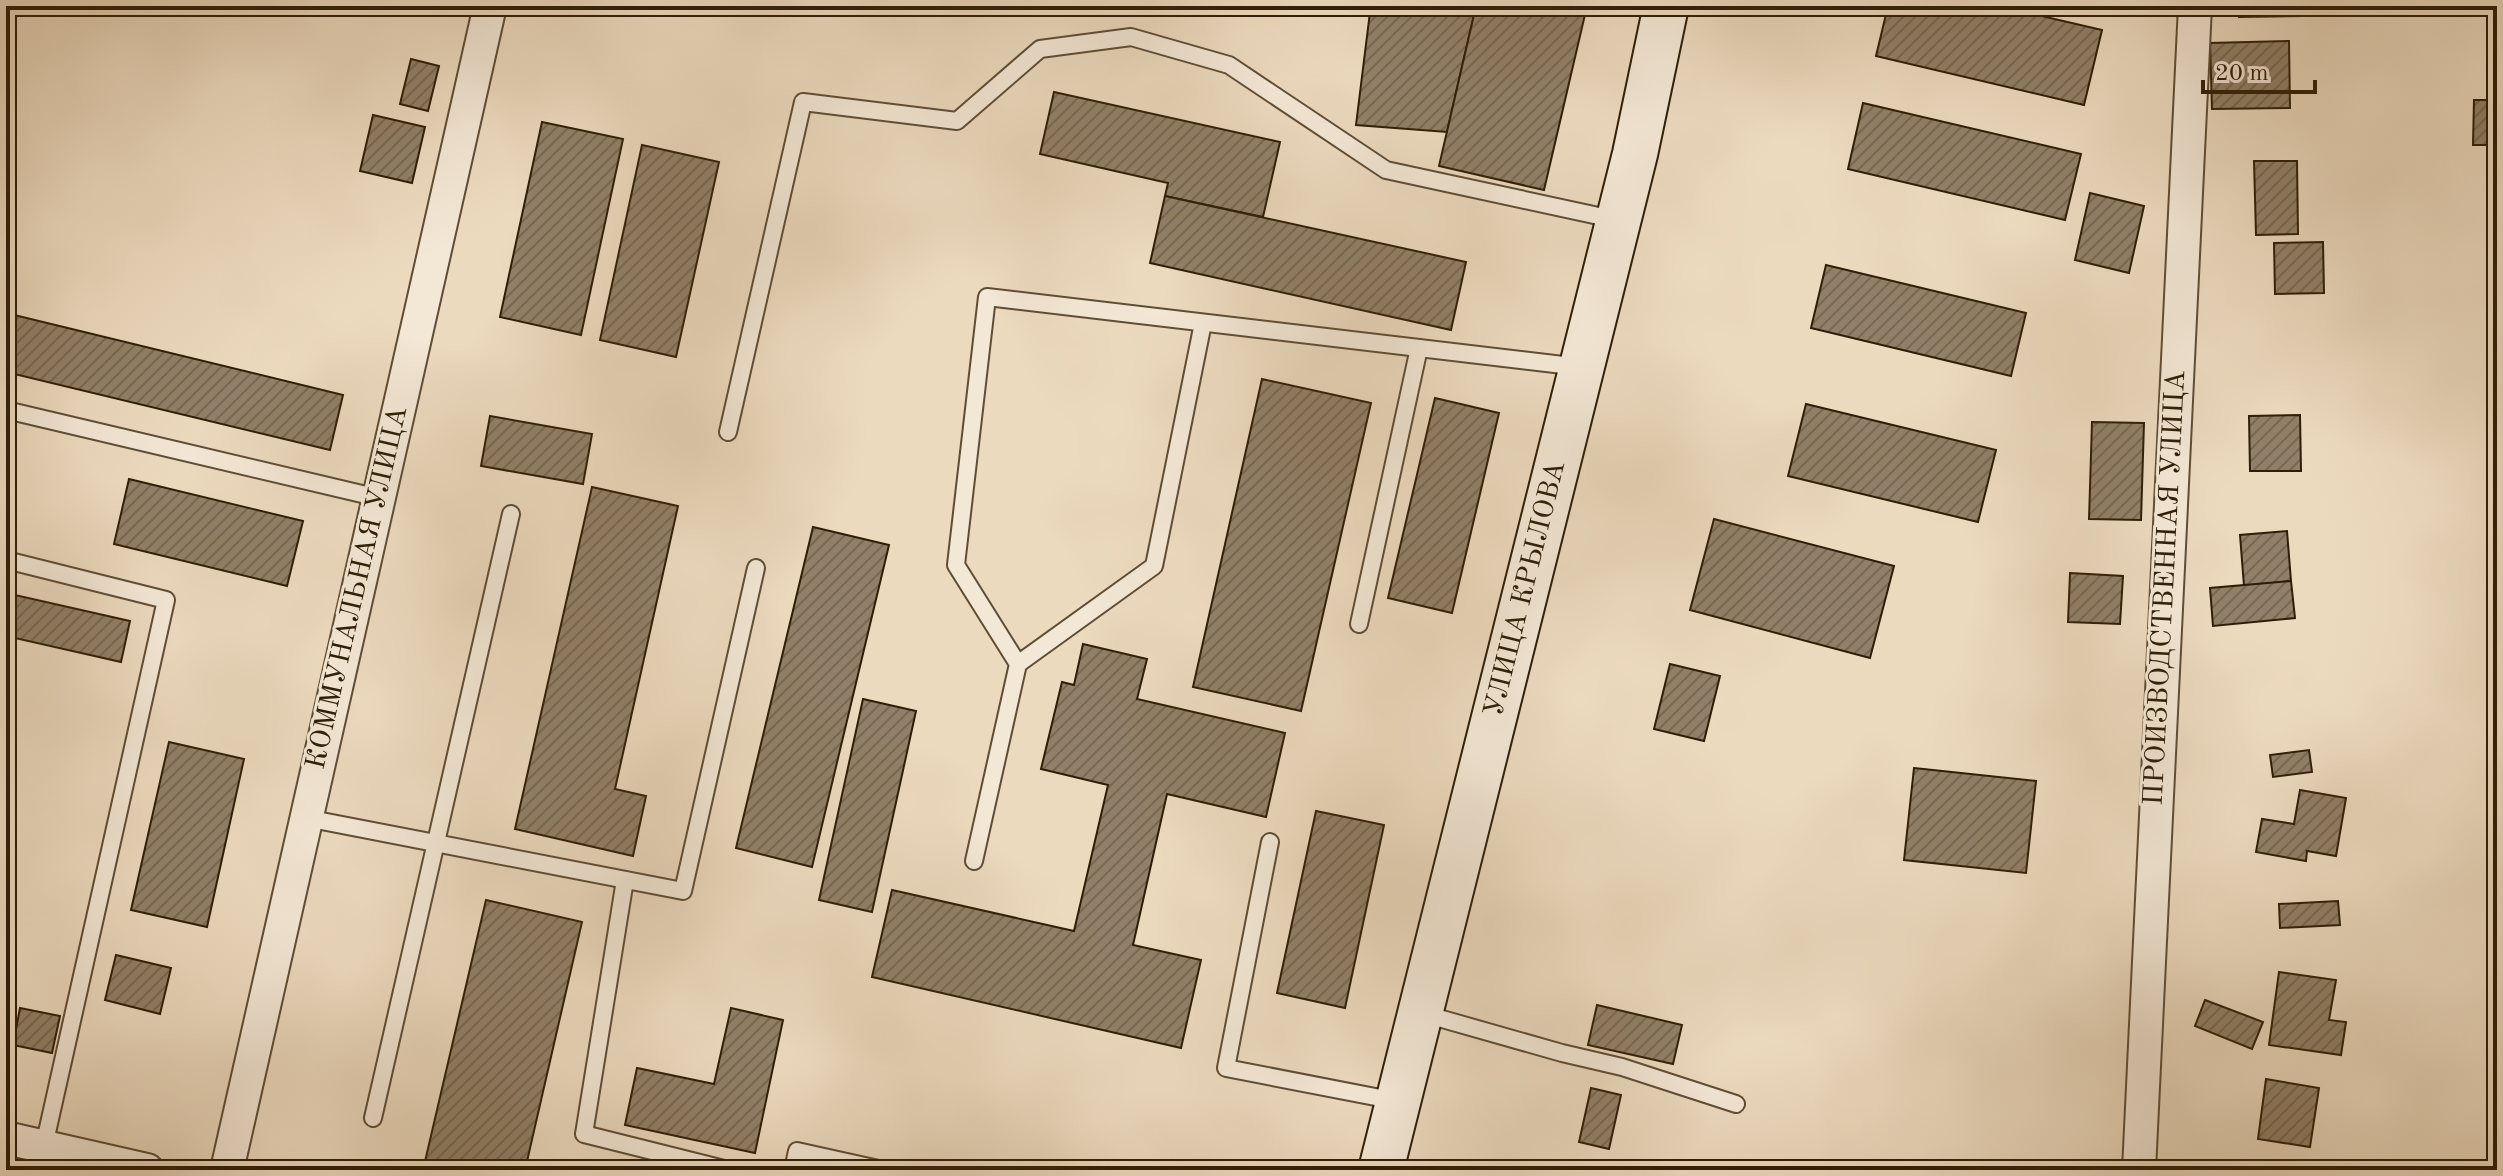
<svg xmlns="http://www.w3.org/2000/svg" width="2503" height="1176" viewBox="0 0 2503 1176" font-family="'Old Standard TT',serif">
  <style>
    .building { fill: url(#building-hatch); stroke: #2e1e07; stroke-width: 2 }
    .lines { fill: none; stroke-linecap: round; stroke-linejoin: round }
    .lane-casing { stroke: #5e4d35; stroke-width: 20 }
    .street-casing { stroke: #5e4d35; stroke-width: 36 }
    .secondary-casing { stroke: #2e1e07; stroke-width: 48 }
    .lane { stroke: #f3e7d5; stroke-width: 16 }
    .street { stroke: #f3e7d5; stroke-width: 32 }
    .secondary { stroke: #f3e7d5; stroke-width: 44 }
    .labels { text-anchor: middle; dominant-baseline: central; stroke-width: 6; stroke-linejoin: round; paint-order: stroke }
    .street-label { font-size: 28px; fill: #2e1e07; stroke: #f3e7d5 }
  </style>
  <defs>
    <pattern id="building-hatch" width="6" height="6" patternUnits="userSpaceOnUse" patternTransform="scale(2)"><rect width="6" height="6" fill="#918067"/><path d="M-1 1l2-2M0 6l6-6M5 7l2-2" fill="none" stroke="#776853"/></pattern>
  </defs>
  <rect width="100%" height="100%" fill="#ecdabf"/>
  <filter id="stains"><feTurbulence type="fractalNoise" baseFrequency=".0025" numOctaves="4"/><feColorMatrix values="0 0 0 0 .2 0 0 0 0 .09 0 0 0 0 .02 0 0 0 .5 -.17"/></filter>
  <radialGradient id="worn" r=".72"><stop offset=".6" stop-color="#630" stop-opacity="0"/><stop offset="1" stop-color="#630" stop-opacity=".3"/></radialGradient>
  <g class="building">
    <path d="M 1302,6 L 1476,6 L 1447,132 L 1356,125 L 1370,12 Z"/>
    <path d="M 1476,6 L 1587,6 L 1544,190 L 1439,166 Z"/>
    <path d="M 1888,6 L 1998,6 L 2102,30 L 2084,105 L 1876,56 Z"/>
    <path d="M 2239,6 L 2301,6 L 2302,16 L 2239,17 Z"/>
    <path d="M 2289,41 L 2290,108 L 2212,109 L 2210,43 Z"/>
    <path d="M 411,59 L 439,66 L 428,111 L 400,104 Z"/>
    <path d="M 1054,92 L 1280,142 L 1263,217 L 1165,196 L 1168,183 L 1040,154 Z"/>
    <path d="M 2474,100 L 2497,100 L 2497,145 L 2473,145 Z"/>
    <path d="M 1863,103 L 2081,154 L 2065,220 L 1848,169 Z"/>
    <path d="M 373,115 L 425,127 L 412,183 L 360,171 Z"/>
    <path d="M 542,122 L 623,139 L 581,335 L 500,317 Z"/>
    <path d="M 642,145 L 719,162 L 676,357 L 600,340 Z"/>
    <path d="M 2254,161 L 2297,161 L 2298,234 L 2256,235 Z"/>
    <path d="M 2090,193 L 2144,206 L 2129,273 L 2075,260 Z"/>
    <path d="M 1165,196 L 1466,262 L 1451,330 L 1150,263 Z"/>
    <path d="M 2323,242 L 2324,293 L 2275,294 L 2274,243 Z"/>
    <path d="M 1826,265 L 2026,313 L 2011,376 L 1811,328 Z"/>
    <path d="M 6,313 L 343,395 L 330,450 L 6,372 Z"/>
    <path d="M 1262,379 L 1371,403 L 1301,711 L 1193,687 Z"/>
    <path d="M 1435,398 L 1499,413 L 1452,613 L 1388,598 Z"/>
    <path d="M 1806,404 L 1996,450 L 1978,522 L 1788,476 Z"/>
    <path d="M 2300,415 L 2301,471 L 2250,471 L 2249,416 Z"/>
    <path d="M 490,416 L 592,434 L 583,484 L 481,466 Z"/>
    <path d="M 2092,422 L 2144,423 L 2141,520 L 2089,519 Z"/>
    <path d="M 129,479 L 303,521 L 287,586 L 114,544 Z"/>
    <path d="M 592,487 L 678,506 L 615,789 L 646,796 L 633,856 L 515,829 Z"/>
    <path d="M 1714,519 L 1894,566 L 1870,658 L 1690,610 Z"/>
    <path d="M 813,527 L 889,545 L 812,867 L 736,848 Z"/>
    <path d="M 2287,531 L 2291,581 L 2244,586 L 2240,535 Z"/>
    <path d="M 2070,573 L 2123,576 L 2120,624 L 2068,622 Z"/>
    <path d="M 2291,581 L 2295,618 L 2213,626 L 2210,588 Z"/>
    <path d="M 6,593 L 130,621 L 121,662 L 6,636 Z"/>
    <path d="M 1083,644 L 1147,659 L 1137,699 L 1285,733 L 1266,817 L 1167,794 L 1133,945 L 1201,960 L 1181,1048 L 872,977 L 892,890 L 1074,931 L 1108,785 L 1041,769 L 1062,682 L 1074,685 Z"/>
    <path d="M 1670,664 L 1720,676 L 1704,741 L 1654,729 Z"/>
    <path d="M 863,699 L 916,711 L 872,912 L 819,900 Z"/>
    <path d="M 169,742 L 244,759 L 207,927 L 131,910 Z"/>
    <path d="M 2309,750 L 2312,772 L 2273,777 L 2270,755 Z"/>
    <path d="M 1914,768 L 2036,781 L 2026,873 L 1904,860 Z"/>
    <path d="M 2300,790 L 2346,798 L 2336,856 L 2307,851 L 2306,861 L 2256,852 L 2262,819 L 2294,824 Z"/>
    <path d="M 1316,811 L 1384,825 L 1345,1008 L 1277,993 Z"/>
    <path d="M 486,900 L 582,922 L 525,1170 L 423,1170 Z"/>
    <path d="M 2338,901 L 2340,925 L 2280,928 L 2279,904 Z"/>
    <path d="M 116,955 L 171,968 L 160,1014 L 105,1000 Z"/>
    <path d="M 2279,972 L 2336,980 L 2329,1020 L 2346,1022 L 2341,1055 L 2269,1045 Z"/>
    <path d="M 2205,1000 L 2263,1022 L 2252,1049 L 2195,1026 Z"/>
    <path d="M 1597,1005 L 1682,1025 L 1673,1064 L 1588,1045 Z"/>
    <path d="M 20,1008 L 60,1016 L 52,1053 L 13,1045 Z"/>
    <path d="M 731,1008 L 783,1020 L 755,1153 L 625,1125 L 637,1068 L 714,1084 Z"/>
    <path d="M 2266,1079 L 2319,1088 L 2310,1147 L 2258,1139 Z"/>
    <path d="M 1591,1088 L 1621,1095 L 1609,1149 L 1579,1142 Z"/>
  </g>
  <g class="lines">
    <g class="lane-casing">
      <g id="lane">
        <path d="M 6,410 L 379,498"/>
        <path d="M 728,432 L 803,102 L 957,121 L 1040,49 L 1131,37 L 1229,65 L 1386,170 L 1617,220"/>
        <path d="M 6,560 L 166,600 L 44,1146"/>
        <path d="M 1359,624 L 1419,348"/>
        <path d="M 1018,664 L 1154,566 L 1203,323"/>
        <path d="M 306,818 L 683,891 L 756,568"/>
        <path d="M 1270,842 L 1226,1068 L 1396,1101"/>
        <path d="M 974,861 L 1018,664 L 956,565 L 987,297 L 1580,367"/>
        <path d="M 625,880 L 584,1134 L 728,1170"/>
        <path d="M 1421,1013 L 1562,1053 L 1622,1067 L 1736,1104"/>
        <path d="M 373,1118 L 511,514"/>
        <path d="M 793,1170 L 797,1151 L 883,1170"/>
      </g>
    </g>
    <g class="street-casing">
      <g id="street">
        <path d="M 6,1138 L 147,1170"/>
        <path d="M 227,1170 L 490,6"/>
        <path d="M 2139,1170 L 2195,6"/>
      </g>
    </g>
    <g class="secondary-casing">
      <path id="secondary" d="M 1381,1170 L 1635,154 L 1666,6"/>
    </g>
    <use href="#lane" class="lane"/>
    <use href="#street" class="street"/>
    <use href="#secondary" class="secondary"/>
  </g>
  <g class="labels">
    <g class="street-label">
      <text transform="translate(358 588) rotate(-77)">КОММУНАЛЬНАЯ УЛИЦА</text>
      <text transform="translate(2166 588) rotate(-87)">ПРОИЗВОДСТВЕННАЯ УЛИЦА</text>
      <text transform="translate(1526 589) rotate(-76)">УЛИЦА КРЫЛОВА</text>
    </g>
  </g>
  <rect width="2503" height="1176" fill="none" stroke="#ecdabf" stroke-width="32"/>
  <rect x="8" y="8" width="2487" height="1160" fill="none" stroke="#2e1e07" stroke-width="4"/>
  <rect x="16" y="16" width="2471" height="1144" fill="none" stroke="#2e1e07" stroke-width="2"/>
  <path d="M2203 80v12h112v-12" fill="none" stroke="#2e1e07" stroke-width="4"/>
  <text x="2215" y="80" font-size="24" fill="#2e1e07" stroke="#f3e7d5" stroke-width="6" paint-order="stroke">20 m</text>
  <rect width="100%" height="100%" filter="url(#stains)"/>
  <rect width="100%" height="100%" fill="url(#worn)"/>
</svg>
